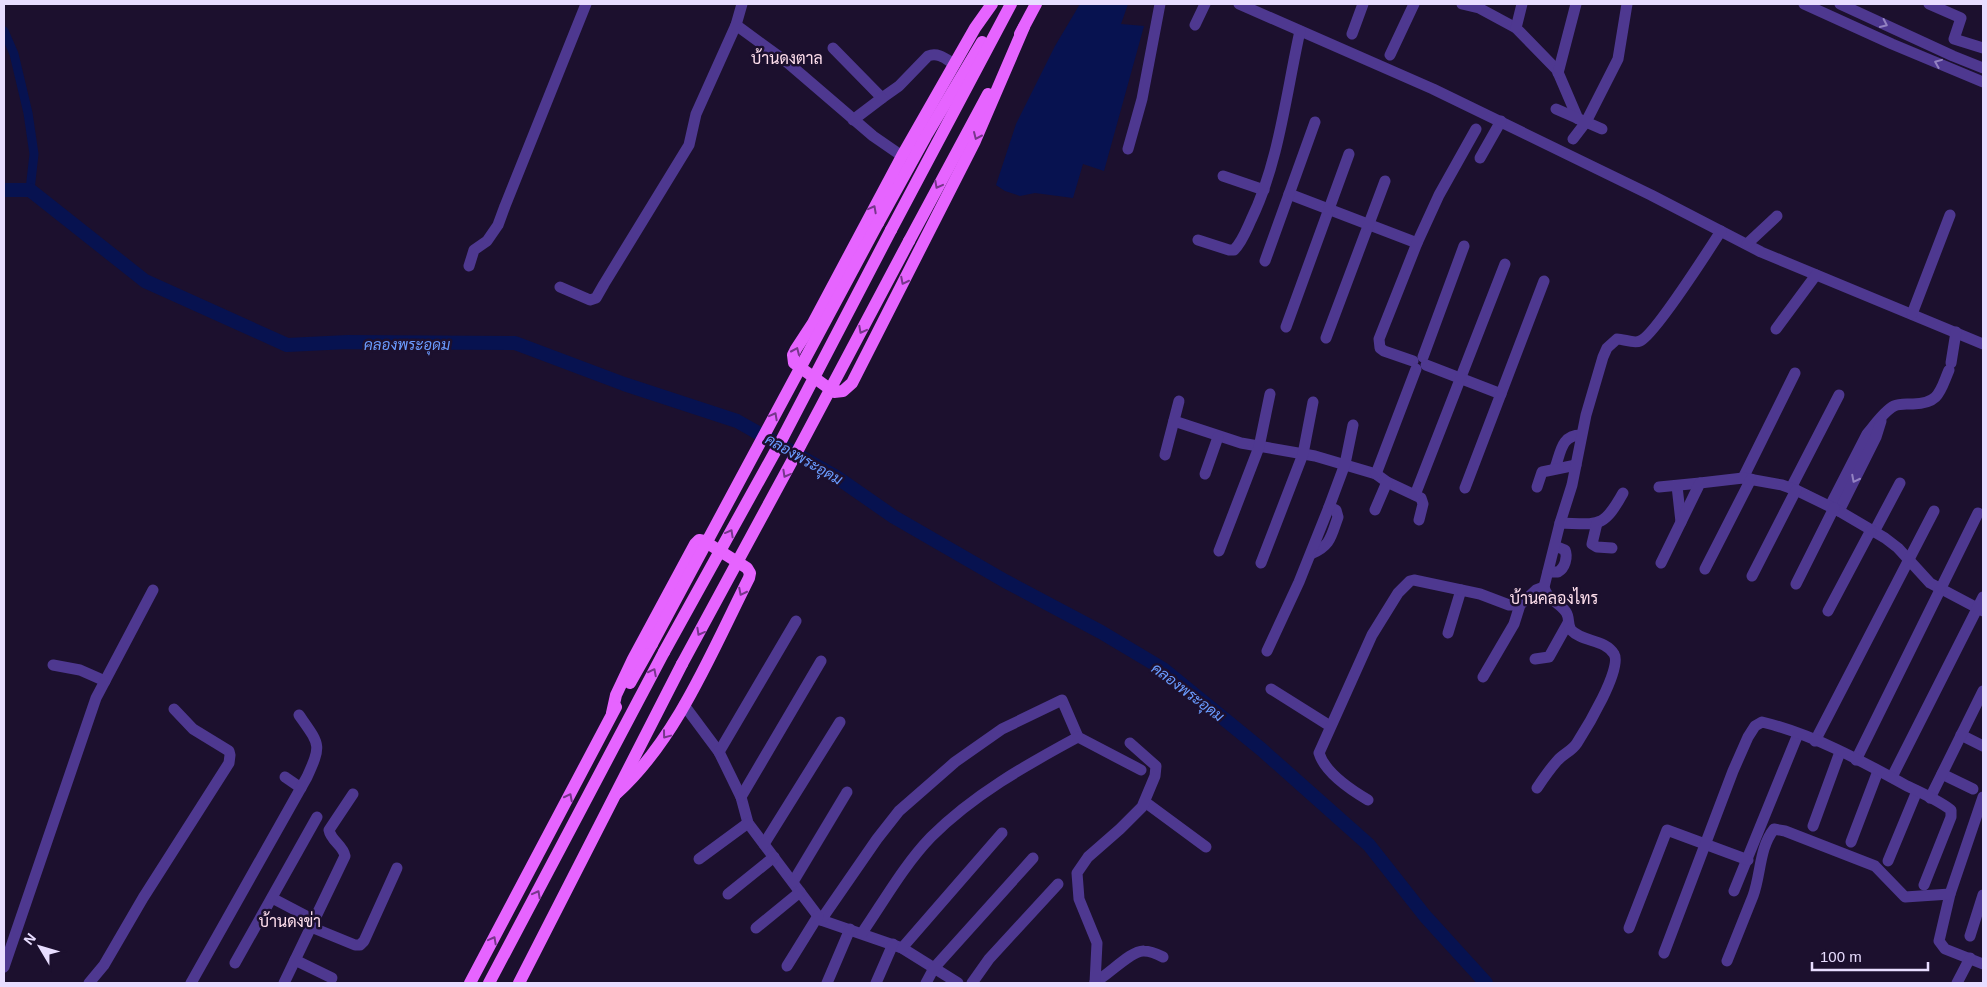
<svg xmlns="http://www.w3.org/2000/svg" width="1987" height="987" viewBox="0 0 1987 987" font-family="Arial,Sarabun,sans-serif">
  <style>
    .water { fill: #071250 }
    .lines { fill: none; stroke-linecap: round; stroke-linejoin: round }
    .canal { stroke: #071250; stroke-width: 9 }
    .river { stroke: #071250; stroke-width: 14 }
    .minor { stroke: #4e3890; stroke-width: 11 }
    .major { stroke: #e664ff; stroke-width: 12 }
    .major-bridge { stroke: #e664ff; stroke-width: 12 }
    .oneway { stroke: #9382c2 }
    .oneway2 { stroke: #77368c }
    .labels { text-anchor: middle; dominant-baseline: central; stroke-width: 5; stroke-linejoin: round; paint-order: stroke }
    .water-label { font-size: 15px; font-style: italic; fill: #6b9cff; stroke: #1c102e }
    .quarter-label { font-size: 16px; fill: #ffdfed; stroke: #1c102e }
  </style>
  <rect width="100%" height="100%" fill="#1c102e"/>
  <path class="water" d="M 1080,4 L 1128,4 L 1121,24 L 1144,26 L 1104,171 L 1083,164 L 1073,198 L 1035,193 L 1020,196 L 1005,191 L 996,185 L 1016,124 L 1055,46 Z"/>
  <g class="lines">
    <path class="canal" d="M 4,31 L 14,54 L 28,113 L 34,154 L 30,190"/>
    <path class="river" d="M 4,190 L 30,190 L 145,281 L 287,345 L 348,342 L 515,343 L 624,384 L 737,421 L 835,476 L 894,517 L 1005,581 L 1101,632 L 1163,669 L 1261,749 L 1369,845 L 1425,916 L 1486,983"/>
    <g class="minor">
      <path d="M 1239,4 L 1433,89 L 1651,195 L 1761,252 L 1983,344"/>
      <path d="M 1462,4 L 1479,8 L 1516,28 L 1557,70 L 1578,119"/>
      <path d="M 1804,4 L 1892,44 L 1983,82"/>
      <path d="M 1840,4 L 1953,56 L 1983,68"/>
      <path d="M 1929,4 L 1961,18 L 1954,39 L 1983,48"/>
      <path d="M 736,25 L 788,63 L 873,136 L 902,156"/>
      <path d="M 1195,25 L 1205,4"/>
      <path d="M 1516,28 L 1522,4"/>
      <path d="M 1352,34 L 1363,4"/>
      <path d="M 833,48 L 882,98 L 899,86 L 928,56 C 938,52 946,59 954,64"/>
      <path d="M 1390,55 L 1414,4"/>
      <path d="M 1558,73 L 1576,4"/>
      <path d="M 1556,109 L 1602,129"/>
      <path d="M 853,120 L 882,98"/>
      <path d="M 1573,139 L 1586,122 L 1618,59 L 1627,4"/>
      <path d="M 1128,149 L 1142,99 L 1160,4"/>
      <path d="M 1480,158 L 1501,121"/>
      <path d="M 1223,176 L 1264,190"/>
      <path d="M 1289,194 L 1417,243"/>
      <path d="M 1198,240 L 1229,250 L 1234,250 C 1242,242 1246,231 1251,220 C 1279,162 1286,94 1300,31"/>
      <path d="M 1747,244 L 1777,216"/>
      <path d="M 1265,261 L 1315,122"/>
      <path d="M 469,266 L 474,250 L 487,241 L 498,225 L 505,206 L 586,4"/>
      <path d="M 560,287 L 590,300 L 596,298 L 604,284 L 689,145 L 696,114 L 736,25 L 742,4"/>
      <path d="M 1912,314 L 1950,215"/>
      <path d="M 1286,327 L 1349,154"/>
      <path d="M 1776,329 L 1816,275"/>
      <path d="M 1326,338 L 1385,181"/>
      <path d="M 1423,357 L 1464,246"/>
      <path d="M 1413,361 L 1384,351 L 1380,348 L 1379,339 L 1417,243 L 1439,195 L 1476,129"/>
      <path d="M 1951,363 L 1956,332"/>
      <path d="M 1426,365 L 1501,394"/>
      <path d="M 1174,421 L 1241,443 L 1315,456 L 1376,474 L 1387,482 L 1421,498 L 1423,504 L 1419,520"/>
      <path d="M 1165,455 L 1179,401"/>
      <path d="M 1555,468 C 1561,452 1561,435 1581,435"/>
      <path d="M 1205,474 L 1218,437"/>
      <path d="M 1376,474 L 1416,369"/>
      <path d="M 1743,478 L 1795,373"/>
      <path d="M 1677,486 L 1681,522"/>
      <path d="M 1537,487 L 1542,472 L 1576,465"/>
      <path d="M 1659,487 L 1700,483"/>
      <path d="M 1465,488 L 1544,281"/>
      <path d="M 1791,488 L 1839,395"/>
      <path d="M 1415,495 L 1505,264"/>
      <path d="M 1830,506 L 1867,434 C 1874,426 1884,411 1894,406 C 1900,403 1907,404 1913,404 C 1940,403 1940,391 1949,370"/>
      <path d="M 1375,510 L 1387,482"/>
      <path d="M 1839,511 L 1876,437 L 1881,421"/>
      <path d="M 1560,523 C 1599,524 1603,529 1623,493"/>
      <path d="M 1597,523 L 1592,544 L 1597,547 L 1612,548"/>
      <path d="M 1874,532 L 1900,483"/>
      <path d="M 1219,551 L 1259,447 L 1270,394"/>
      <path d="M 1311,554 C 1331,546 1331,536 1338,517 L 1336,510 L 1329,507"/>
      <path d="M 1261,563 L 1303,454 L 1313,402"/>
      <path d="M 1661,563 L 1700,483 L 1743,478 L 1782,485 L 1796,490 L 1839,511 L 1885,538 L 1898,548 L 1930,583 L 1983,611"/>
      <path d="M 1705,569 L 1751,479"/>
      <path d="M 1548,572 L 1558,572 C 1565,568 1568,557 1565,550 L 1555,546"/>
      <path d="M 1752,576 L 1796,490"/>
      <path d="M 1796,584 L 1834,508"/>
      <path d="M 1828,611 L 1871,530"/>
      <path d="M 1448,633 L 1461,590"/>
      <path d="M 1267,651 L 1299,582 L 1329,507 L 1345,464 L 1353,425"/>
      <path d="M 1535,659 L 1549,657 L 1568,623"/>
      <path d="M 53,665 L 80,670 L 105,681"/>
      <path d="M 1483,677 L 1514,624 L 1520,605 L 1536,590 L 1544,587"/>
      <path d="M 1271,689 L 1330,726"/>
      <path d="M 684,705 L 719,752 L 741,797 L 748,823 L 821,920 L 902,948 L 958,983"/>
      <path d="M 1961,735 L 1983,746"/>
      <path d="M 1815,741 L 1934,511"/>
      <path d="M 719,752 L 796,621"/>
      <path d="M 1856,760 L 1978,513"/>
      <path d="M 1942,774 L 1973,789"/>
      <path d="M 285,777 L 301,788"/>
      <path d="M 1892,777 L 1983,597"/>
      <path d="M 1537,788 C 1543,779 1550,769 1557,761 C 1563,754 1572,751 1577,743 C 1586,729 1623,668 1614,654 C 1605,639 1582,642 1571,630 C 1567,624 1570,618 1566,612 C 1559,602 1547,600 1544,587 L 1560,523 L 1572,485 L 1586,415 L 1603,357 L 1607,348 L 1617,339 C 1624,339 1634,344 1640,341 C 1654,336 1710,248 1721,231"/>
      <path d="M 741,797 L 821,661"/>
      <path d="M 1983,797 L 1950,894 L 1939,941 L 1945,949 L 1983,964"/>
      <path d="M 1930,798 L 1983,691"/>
      <path d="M 1368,800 C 1351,790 1325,773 1319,753 L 1372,635 L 1398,593 L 1410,581 L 1414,580 L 1480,594 L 1509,605 L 1520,605"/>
      <path d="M 1145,802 L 1206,847"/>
      <path d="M 1813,826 L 1840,752"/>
      <path d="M 1851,842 L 1878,771"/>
      <path d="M 764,844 L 840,722"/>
      <path d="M 699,859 L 748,823"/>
      <path d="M 1888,861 L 1917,791"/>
      <path d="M 793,882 L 847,792"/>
      <path d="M 1734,891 L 1798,734"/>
      <path d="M 728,894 L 774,857"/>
      <path d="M 272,898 L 314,920"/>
      <path d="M 821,920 L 877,839 L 899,811 L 955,762 L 1002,729 L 1062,700 L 1078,737 L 1141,770"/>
      <path d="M 311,927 L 355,945 L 360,945 L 364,941 L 397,868"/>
      <path d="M 756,928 L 800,892"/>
      <path d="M 1629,928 L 1667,830 L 1748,860"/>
      <path d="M 862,933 C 884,901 904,865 931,837 C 973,795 1026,765 1078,737"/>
      <path d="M 1970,936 L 1983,895"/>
      <path d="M 902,948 L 1002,833"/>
      <path d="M 1664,953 L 1733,771 L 1748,737 L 1755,726 L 1762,722 C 1812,734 1862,761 1907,786 C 1922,793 1938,800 1951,810 L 1951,817 L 1924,885"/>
      <path d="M 295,960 L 332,978"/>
      <path d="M 1727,961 L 1753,896 C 1761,875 1759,848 1774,829 L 1785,831 L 1875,866 L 1905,897 L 1950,894"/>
      <path d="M 235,963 L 317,817"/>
      <path d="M 787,966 L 818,916"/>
      <path d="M 4,967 L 96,698 L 153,590"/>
      <path d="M 1095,982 C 1109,975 1131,950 1144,951 C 1151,951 1157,954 1163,957"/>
      <path d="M 89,983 L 104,965 L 143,898 L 229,763 L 230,755 L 229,751 L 193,729 L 174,709"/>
      <path d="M 191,983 L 307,777 C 322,744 320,745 299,715"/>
      <path d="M 284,983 L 345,856 C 343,845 331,841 329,830 L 353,794"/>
      <path d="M 827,983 L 850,929"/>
      <path d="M 876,983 L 893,944"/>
      <path d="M 926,983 L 934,968 L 1033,858"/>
      <path d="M 972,983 L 989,959 L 1058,884"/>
      <path d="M 1095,983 L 1097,943 L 1079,899 L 1077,873 L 1088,857 L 1120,829 L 1142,807 L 1155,776 L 1156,766 L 1130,743"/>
      <path d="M 1957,983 L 1970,958"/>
    </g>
    <g class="major">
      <path d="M 992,4 L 975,28 L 902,156 L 813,323 L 796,349 L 793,355 L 794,363 L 834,392 L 843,391 L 852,383 L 975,141 L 1024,27"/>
      <path d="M 1020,34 L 1036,4"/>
      <path d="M 878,223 L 926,136 L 982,42"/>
      <path d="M 891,230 L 1011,4"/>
      <path d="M 909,241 L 988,94"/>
      <path d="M 630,683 L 652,644"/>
      <path d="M 612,713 L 616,695 L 633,659 L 695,544 L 699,540 L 704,541 L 747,568 L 750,573 L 749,578 C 713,649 677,739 617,793"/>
      <path d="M 470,983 L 616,707"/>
      <path d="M 489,983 L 664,652"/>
      <path d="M 519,983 L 682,664"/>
    </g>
    <g class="major-bridge">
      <path d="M 652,644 L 878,223"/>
      <path d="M 664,652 L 781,441 L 891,230"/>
      <path d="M 682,664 L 798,450 L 909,241"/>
    </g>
  </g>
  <defs><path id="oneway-chevron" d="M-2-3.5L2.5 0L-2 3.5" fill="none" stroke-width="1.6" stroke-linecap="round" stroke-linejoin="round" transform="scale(1.25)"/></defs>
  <g class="oneway">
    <use href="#oneway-chevron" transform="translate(1884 24) rotate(25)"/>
    <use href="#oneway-chevron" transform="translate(1938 63) rotate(-158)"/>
    <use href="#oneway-chevron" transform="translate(1855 479) rotate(117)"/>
  </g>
  <g class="oneway2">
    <use href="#oneway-chevron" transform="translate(977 136) rotate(114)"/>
    <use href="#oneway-chevron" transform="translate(938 185) rotate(118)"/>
    <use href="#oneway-chevron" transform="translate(873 209) rotate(-62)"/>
    <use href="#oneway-chevron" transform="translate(904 281) rotate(117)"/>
    <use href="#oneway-chevron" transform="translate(862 330) rotate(118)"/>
    <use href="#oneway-chevron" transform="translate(796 351) rotate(-66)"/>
    <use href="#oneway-chevron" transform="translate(774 416) rotate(-62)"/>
    <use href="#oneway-chevron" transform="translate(786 474) rotate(119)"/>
    <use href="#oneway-chevron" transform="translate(730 533) rotate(-61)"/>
    <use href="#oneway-chevron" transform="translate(742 592) rotate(117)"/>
    <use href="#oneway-chevron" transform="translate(700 632) rotate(119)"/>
    <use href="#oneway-chevron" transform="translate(653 672) rotate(-63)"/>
    <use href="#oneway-chevron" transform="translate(666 735) rotate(127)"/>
    <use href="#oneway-chevron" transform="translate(569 797) rotate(-63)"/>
    <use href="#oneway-chevron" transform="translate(537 894) rotate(-62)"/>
    <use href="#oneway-chevron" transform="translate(493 940) rotate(-62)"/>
  </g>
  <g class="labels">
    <g class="water-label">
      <text x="407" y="344">คลองพระอุดม</text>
      <text transform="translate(804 459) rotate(30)">คลองพระอุดม</text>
      <text transform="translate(1188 692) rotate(37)">คลองพระอุดม</text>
    </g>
    <g class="quarter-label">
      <text x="787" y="58">บ้านดงตาล</text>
      <text x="1554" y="598">บ้านคลองไทร</text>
      <text x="290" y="921">บ้านดงข่า</text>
    </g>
  </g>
  <rect width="1987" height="987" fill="none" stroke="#e8ddff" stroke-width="10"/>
  <g transform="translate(40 947) rotate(308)" stroke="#1c102e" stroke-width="4" paint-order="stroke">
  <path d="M0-4L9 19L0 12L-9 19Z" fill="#e8ddff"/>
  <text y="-8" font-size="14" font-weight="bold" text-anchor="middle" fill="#e8ddff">N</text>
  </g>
  <path d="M1812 962v8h116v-8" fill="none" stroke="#e8ddff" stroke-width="2.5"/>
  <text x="1820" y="962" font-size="15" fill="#e8ddff" stroke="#1c102e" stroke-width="4" paint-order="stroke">100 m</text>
</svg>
